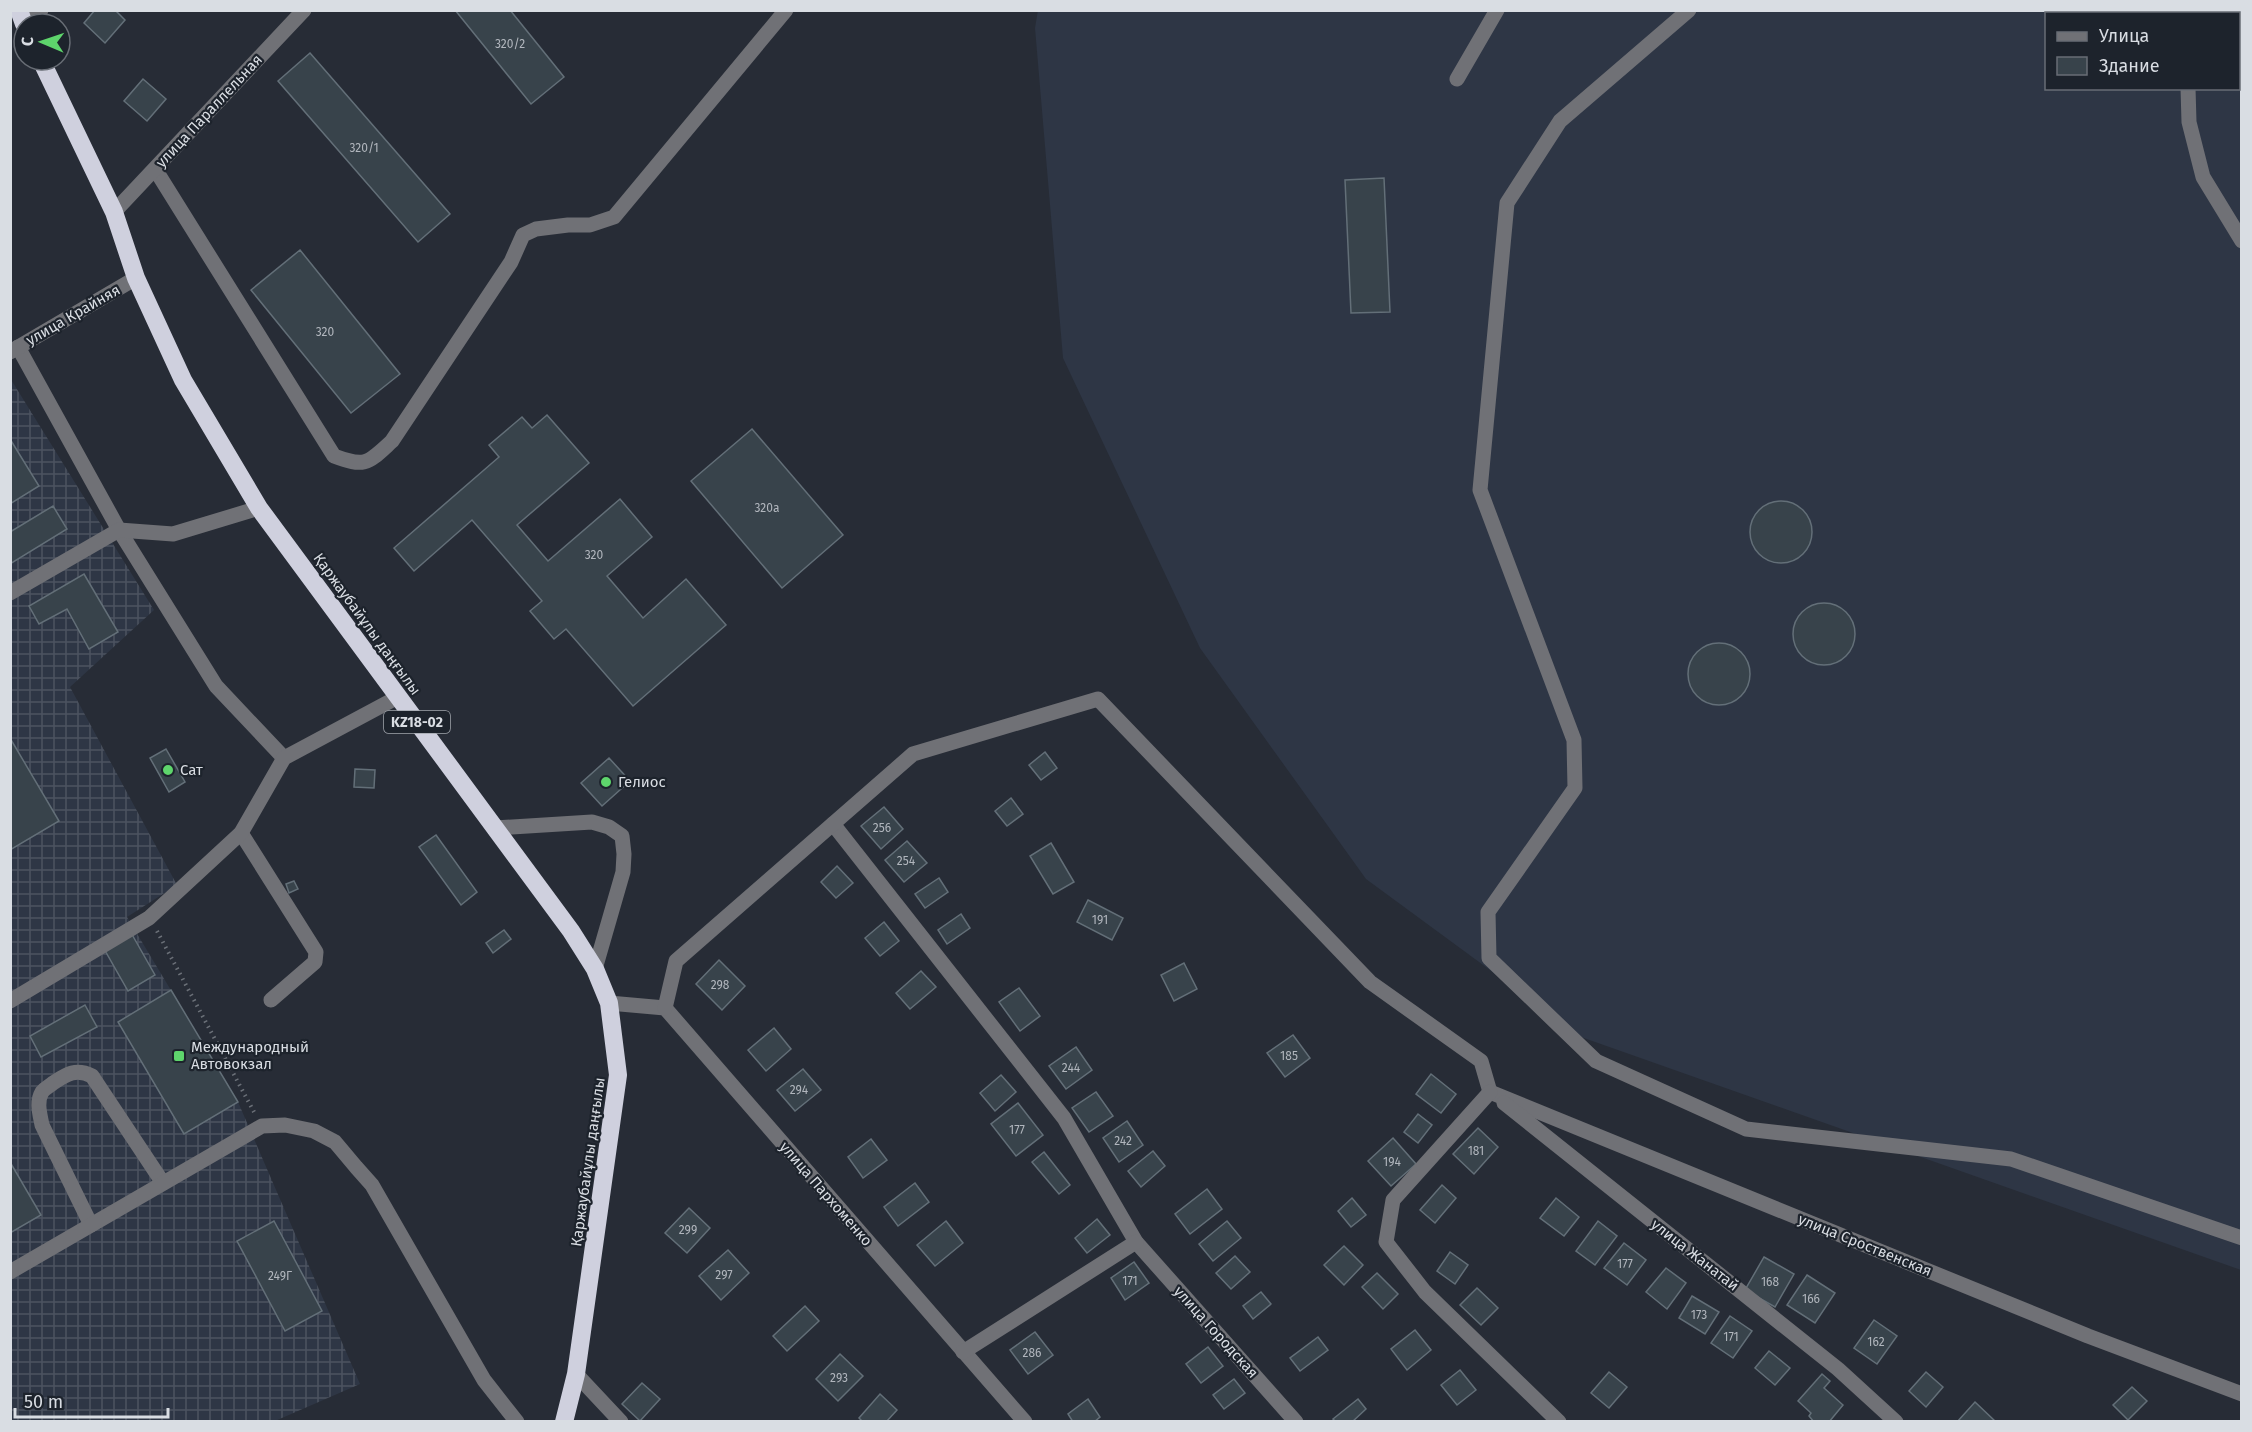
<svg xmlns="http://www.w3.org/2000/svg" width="2252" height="1432" viewBox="0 0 2252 1432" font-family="'Fira Sans',sans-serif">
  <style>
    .built { fill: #2e3645; fill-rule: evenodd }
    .industrial { fill: url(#industrial-grid) }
    .building { fill: #38434b; stroke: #636f78; stroke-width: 1.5 }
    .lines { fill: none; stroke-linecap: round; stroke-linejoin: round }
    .path { stroke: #6b7078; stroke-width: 4; stroke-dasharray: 1.5 4.5; stroke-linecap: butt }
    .minor { stroke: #707176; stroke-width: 15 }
    .highway { stroke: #cfd0de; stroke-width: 18 }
    .poi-dot { fill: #5ed56c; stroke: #1d232c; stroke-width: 2 }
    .labels { text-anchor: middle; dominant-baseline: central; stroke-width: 4.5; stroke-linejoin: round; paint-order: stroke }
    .number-label { font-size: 12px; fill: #b1b6bd }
    .shield { fill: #1d232c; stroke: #a1a5ac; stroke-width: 1.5 }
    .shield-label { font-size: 14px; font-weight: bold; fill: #d9dde3 }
    .street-label { font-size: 15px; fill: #d9dde3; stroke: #1d232c }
    .poi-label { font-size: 15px; fill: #d9dde3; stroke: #1d232c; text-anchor: start }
  </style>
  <defs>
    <pattern id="industrial-grid" width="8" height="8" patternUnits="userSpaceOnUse" patternTransform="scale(1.5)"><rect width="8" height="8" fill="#2e3645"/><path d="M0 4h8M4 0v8" fill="none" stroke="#4c5360"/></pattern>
  </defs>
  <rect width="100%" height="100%" fill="#272c36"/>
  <path class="built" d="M 1038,10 L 2241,11 L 2241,1270 L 1581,1037 L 1366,879 L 1200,648 L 1063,358 L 1035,28 ZM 2046,14 L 2238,14 L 2238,88 L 2046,88 Z"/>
  <path class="industrial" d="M 10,378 L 154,610 L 70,687 L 177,885 L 127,917 L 238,1102 L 360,1384 L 275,1421 L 11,1421 Z"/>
  <g class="building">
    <path d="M 95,10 L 115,10 L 125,20 L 105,43 L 84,23 Z"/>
    <path d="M 455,10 L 510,10 L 564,77 L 531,104 Z"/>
    <path d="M 310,53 L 450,214 L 418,242 L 278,81 Z"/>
    <path d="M 143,79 L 166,99 L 147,121 L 124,101 Z"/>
    <path d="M 1384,178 L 1390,312 L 1351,313 L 1345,180 Z"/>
    <path d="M 300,250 L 400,374 L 351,413 L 251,290 Z"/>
    <path d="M 547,415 L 589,463 L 517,525 L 548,561 L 620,499 L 652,537 L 607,576 L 643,618 L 686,579 L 726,625 L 633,706 L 566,629 L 554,639 L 530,611 L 542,601 L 472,520 L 414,571 L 394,548 L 499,457 L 489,445 L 522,417 L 532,428 Z"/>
    <path d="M 752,429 L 843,535 L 782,588 L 691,481 Z"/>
    <path d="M 10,439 L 39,486 L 10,504 Z"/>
    <circle cx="1781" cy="532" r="31"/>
    <path d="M 53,506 L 67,529 L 10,564 L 10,532 Z"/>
    <path d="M 84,574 L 118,632 L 89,649 L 67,609 L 39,624 L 29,606 Z"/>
    <circle cx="1824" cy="634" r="31"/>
    <circle cx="1719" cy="674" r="31"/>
    <path d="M 10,738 L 59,821 L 10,850 Z"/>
    <path d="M 166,749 L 185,782 L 169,792 L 150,758 Z"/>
    <path d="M 1045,752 L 1057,768 L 1041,780 L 1029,765 Z"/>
    <path d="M 609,758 L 630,781 L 602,806 L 581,783 Z"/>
    <path d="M 355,769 L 375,770 L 374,788 L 354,787 Z"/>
    <path d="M 1011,798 L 1023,814 L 1007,826 L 995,811 Z"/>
    <path d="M 884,807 L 903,829 L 881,849 L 861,826 Z"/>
    <path d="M 436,835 L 477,892 L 461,905 L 419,847 Z"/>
    <path d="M 907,841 L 927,863 L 904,882 L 885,860 Z"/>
    <path d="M 1051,843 L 1074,882 L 1053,894 L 1030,856 Z"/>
    <path d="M 837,866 L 853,883 L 836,898 L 821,882 Z"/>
    <path d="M 939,878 L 948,892 L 925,908 L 915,894 Z"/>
    <path d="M 294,881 L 298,889 L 289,893 L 286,884 Z"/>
    <path d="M 1088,900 L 1123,918 L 1112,940 L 1077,922 Z"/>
    <path d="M 961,914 L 970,928 L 947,944 L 938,930 Z"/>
    <path d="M 884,922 L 899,941 L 880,956 L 865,938 Z"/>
    <path d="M 504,930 L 511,939 L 493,953 L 486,943 Z"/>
    <path d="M 130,931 L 155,975 L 128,991 L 103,947 Z"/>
    <path d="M 719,960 L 745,986 L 722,1010 L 696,984 Z"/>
    <path d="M 1184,963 L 1197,989 L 1174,1001 L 1161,975 Z"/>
    <path d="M 921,971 L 936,987 L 910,1009 L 896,993 Z"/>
    <path d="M 1019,988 L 1040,1016 L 1020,1031 L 999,1002 Z"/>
    <path d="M 171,990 L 238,1102 L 184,1134 L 118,1022 Z"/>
    <path d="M 85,1005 L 97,1027 L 41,1057 L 30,1036 Z"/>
    <path d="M 774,1028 L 791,1049 L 766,1071 L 748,1050 Z"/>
    <path d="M 1293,1035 L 1310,1058 L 1285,1077 L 1267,1053 Z"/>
    <path d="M 1076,1047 L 1092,1070 L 1066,1089 L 1049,1066 Z"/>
    <path d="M 803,1069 L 821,1090 L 795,1111 L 777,1090 Z"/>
    <path d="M 1431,1074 L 1456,1094 L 1441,1113 L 1416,1094 Z"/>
    <path d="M 1001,1075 L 1016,1092 L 995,1111 L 980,1093 Z"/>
    <path d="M 1096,1092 L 1113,1116 L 1089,1132 L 1072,1108 Z"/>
    <path d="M 1018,1103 L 1043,1135 L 1016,1156 L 991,1124 Z"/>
    <path d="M 1418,1114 L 1432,1125 L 1418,1143 L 1404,1132 Z"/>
    <path d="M 1127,1121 L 1143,1145 L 1119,1162 L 1103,1138 Z"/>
    <path d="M 1478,1128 L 1498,1147 L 1474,1174 L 1453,1154 Z"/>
    <path d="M 1393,1138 L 1416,1164 L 1391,1186 L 1368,1161 Z"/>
    <path d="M 871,1139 L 887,1160 L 863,1178 L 848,1157 Z"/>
    <path d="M 1153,1151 L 1165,1166 L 1141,1187 L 1128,1171 Z"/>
    <path d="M 1044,1152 L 1070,1185 L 1059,1194 L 1032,1162 Z"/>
    <path d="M 10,1162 L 41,1215 L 10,1233 Z"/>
    <path d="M 915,1183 L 929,1202 L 898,1226 L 884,1207 Z"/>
    <path d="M 1442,1185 L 1456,1198 L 1435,1223 L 1420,1210 Z"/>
    <path d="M 1207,1189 L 1222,1209 L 1190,1234 L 1175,1214 Z"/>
    <path d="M 1352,1198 L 1366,1215 L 1351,1227 L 1338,1211 Z"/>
    <path d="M 1556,1198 L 1579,1217 L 1564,1236 L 1540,1218 Z"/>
    <path d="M 689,1208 L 710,1228 L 687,1253 L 665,1233 Z"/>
    <path d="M 1097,1219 L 1110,1235 L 1087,1253 L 1075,1238 Z"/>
    <path d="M 274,1221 L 322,1311 L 285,1331 L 237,1241 Z"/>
    <path d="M 946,1221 L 963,1243 L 935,1266 L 917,1245 Z"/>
    <path d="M 1227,1221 L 1241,1238 L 1213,1261 L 1199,1244 Z"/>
    <path d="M 1598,1221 L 1617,1236 L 1595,1265 L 1576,1251 Z"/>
    <path d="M 1624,1243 L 1646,1260 L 1627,1285 L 1604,1268 Z"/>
    <path d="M 1344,1246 L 1363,1265 L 1344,1285 L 1324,1265 Z"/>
    <path d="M 728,1250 L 749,1273 L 721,1300 L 699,1276 Z"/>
    <path d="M 1450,1252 L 1468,1265 L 1455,1284 L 1437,1271 Z"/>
    <path d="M 1235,1256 L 1250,1272 L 1231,1289 L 1216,1273 Z"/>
    <path d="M 1764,1257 L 1794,1274 L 1775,1307 L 1745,1290 Z"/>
    <path d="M 1134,1262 L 1149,1283 L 1125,1300 L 1111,1278 Z"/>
    <path d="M 1666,1268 L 1686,1283 L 1667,1309 L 1646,1292 Z"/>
    <path d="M 1377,1273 L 1398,1294 L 1383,1309 L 1362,1287 Z"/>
    <path d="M 1807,1275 L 1835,1293 L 1815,1323 L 1787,1305 Z"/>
    <path d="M 1477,1288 L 1498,1308 L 1481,1325 L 1460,1305 Z"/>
    <path d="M 1261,1292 L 1271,1304 L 1253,1319 L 1243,1306 Z"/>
    <path d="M 1692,1296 L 1719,1312 L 1705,1334 L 1679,1318 Z"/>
    <path d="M 805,1306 L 819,1321 L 787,1351 L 773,1336 Z"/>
    <path d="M 1730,1316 L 1752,1331 L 1733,1358 L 1711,1343 Z"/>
    <path d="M 1874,1320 L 1897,1336 L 1877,1364 L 1854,1348 Z"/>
    <path d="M 1415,1330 L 1431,1350 L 1407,1370 L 1391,1349 Z"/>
    <path d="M 1035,1332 L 1053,1355 L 1028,1374 L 1010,1350 Z"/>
    <path d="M 1318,1337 L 1328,1350 L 1300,1371 L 1290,1358 Z"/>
    <path d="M 1208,1347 L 1223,1366 L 1201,1383 L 1186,1364 Z"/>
    <path d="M 1769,1351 L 1790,1368 L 1775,1385 L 1755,1368 Z"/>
    <path d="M 840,1354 L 863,1376 L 838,1401 L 816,1379 Z"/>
    <path d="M 1460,1370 L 1476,1390 L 1457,1405 L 1441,1385 Z"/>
    <path d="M 1609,1372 L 1627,1387 L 1609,1408 L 1591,1393 Z"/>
    <path d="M 1926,1372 L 1943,1387 L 1926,1407 L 1909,1391 Z"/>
    <path d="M 1822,1374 L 1830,1381 L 1824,1388 L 1843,1405 L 1829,1422 L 1814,1422 L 1809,1416 L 1811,1413 L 1798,1401 Z"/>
    <path d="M 1234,1379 L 1245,1393 L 1224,1409 L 1213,1395 Z"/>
    <path d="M 642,1383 L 660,1399 L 640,1421 L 622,1404 Z"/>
    <path d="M 2132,1387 L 2147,1401 L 2128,1420 L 2113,1405 Z"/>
    <path d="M 880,1394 L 897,1410 L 886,1422 L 863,1422 L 859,1418 Z"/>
    <path d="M 1088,1399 L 1100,1417 L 1094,1422 L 1073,1422 L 1068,1414 Z"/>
    <path d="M 1358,1399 L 1366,1409 L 1352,1422 L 1336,1422 L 1333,1419 Z"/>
    <path d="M 1975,1402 L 1996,1422 L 1957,1422 Z"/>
  </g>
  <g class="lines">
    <path class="path" d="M 157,931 L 254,1112"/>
    <g class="minor">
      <path d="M 1689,10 L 1560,121 L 1507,203 L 1480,490 L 1574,740 L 1575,788 L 1488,912 L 1489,958 L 1596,1061 L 1746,1129 L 2011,1159 L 2242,1238"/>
      <path d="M 2184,14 L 2184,10"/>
      <path d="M 28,24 L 41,10"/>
      <path d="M 1457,79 L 1497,10"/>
      <path d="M 2188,88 L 2189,122 L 2203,177 L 2242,241"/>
      <path d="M 155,169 L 334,456 C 366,468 368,463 392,441 L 511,262 L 523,235 L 536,229 L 568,225 L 590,225 L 614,217 L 786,10"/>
      <path d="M 114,212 L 304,10"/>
      <path d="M 18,347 L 119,530 L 216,686 L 284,758"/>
      <path d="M 10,352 L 136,278"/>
      <path d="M 10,593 L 119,530 L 173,534 L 259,508"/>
      <path d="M 833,824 L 1064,1118 L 1136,1242 L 1296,1422"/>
      <path d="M 495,828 L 592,822 L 609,827 L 622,836 L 624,854 L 623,872 L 595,969"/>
      <path d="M 241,833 L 316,952 L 315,962 L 271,1000"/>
      <path d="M 10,1001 L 149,918 L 241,833 L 284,758 L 398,697"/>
      <path d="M 609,1003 L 665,1008 L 1025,1422"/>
      <path d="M 665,1008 L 676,961 L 913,754 L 1098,699 L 1370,982 L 1481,1061 L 1490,1092"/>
      <path d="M 1490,1092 L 2088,1336 L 2242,1394"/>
      <path d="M 1490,1092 L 1393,1200 L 1386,1242 L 1425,1292 L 1559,1422"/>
      <path d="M 1504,1103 L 1838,1369 L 1896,1422"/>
      <path d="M 91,1225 L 42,1125 C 40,1114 36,1102 42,1092 C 45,1088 50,1086 53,1083 C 67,1074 76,1068 92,1076 L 163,1183"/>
      <path d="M 10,1272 L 262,1126 L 285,1125 L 314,1131 L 335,1142 L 356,1167 L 372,1185 L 484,1380 L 517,1422"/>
      <path d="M 963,1352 L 1136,1242"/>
      <path d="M 576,1374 L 621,1422"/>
    </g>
    <g class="highway">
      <path d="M 19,10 L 24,24"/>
      <path d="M 41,60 L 114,212 L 136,278 L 183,380 L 259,508 L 571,931 L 595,969 L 609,1003 L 618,1075 L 576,1374 L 564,1422"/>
    </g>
  </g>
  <g class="poi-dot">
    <circle cx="168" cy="770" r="6"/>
    <circle cx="606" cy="782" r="6"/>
    <rect x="173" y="1050" width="12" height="12" rx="3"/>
  </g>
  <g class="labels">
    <g class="number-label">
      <text x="510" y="44">320/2</text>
      <text x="364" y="148">320/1</text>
      <text x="325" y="332">320</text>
      <text x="767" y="508">320а</text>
      <text x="594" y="555">320</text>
      <text x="882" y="828">256</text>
      <text x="906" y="861">254</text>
      <text x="1100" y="920">191</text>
      <text x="720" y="985">298</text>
      <text x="1289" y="1056">185</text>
      <text x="1071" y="1068">244</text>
      <text x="799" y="1090">294</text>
      <text x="1017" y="1130">177</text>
      <text x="1123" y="1141">242</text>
      <text x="1476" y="1151">181</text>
      <text x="1392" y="1162">194</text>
      <text x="688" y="1230">299</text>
      <text x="1625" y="1264">177</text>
      <text x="724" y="1275">297</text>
      <text x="280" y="1276">249Г</text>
      <text x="1130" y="1281">171</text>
      <text x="1770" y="1282">168</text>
      <text x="1811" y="1299">166</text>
      <text x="1699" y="1315">173</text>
      <text x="1731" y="1337">171</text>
      <text x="1876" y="1342">162</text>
      <text x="1032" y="1353">286</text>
      <text x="839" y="1378">293</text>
    </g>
    <rect class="shield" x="384" y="711" width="66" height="22" rx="4.5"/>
    <g class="shield-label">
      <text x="417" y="722">KZ18-02</text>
    </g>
    <g class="street-label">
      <text transform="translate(209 111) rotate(-47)">улица Параллельная</text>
      <text transform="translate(73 315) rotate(-30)">улица Крайняя</text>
      <text transform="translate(367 624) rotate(54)">Қаржаубайұлы даңғылы</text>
      <text transform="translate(588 1162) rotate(-82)">Қаржаубайұлы даңғылы</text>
      <text transform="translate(826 1194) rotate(49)">улица Пархоменко</text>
      <text transform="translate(1865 1245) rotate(22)">улица Сроственская</text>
      <text transform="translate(1695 1255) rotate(38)">улица Жанатай</text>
      <text transform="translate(1216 1332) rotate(48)">улица Городская</text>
    </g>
    <g class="poi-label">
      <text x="180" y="770">Сат</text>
      <text x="618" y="782">Гелиос</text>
      <text x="191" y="1047">Международный<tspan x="191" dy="17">Автовокзал</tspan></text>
    </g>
  </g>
  <rect width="2252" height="1432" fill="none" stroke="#d9dde3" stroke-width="24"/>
  <rect x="2045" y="12" width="195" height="78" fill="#1d232c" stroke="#686d75" stroke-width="1.5"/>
  <rect x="2057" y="32" width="30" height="9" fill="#707176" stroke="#686d75" stroke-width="1.5"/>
  <text x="2099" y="42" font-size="18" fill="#d9dde3">Улица</text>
  <rect x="2057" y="57" width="30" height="18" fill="#38434b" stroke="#686d75" stroke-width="1.5"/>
  <text x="2099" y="72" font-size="18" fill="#d9dde3">Здание</text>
  <g transform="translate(42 42) rotate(272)"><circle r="28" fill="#1d232c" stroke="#686d75" stroke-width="1.5"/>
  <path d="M0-4.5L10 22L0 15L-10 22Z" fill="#5ed56c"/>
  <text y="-9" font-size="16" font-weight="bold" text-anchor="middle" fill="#d9dde3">С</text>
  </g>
  <path d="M15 1408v9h153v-9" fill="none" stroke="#d9dde3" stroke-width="3"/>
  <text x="24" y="1408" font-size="18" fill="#d9dde3" stroke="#1d232c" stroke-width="4.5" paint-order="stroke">50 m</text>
</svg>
